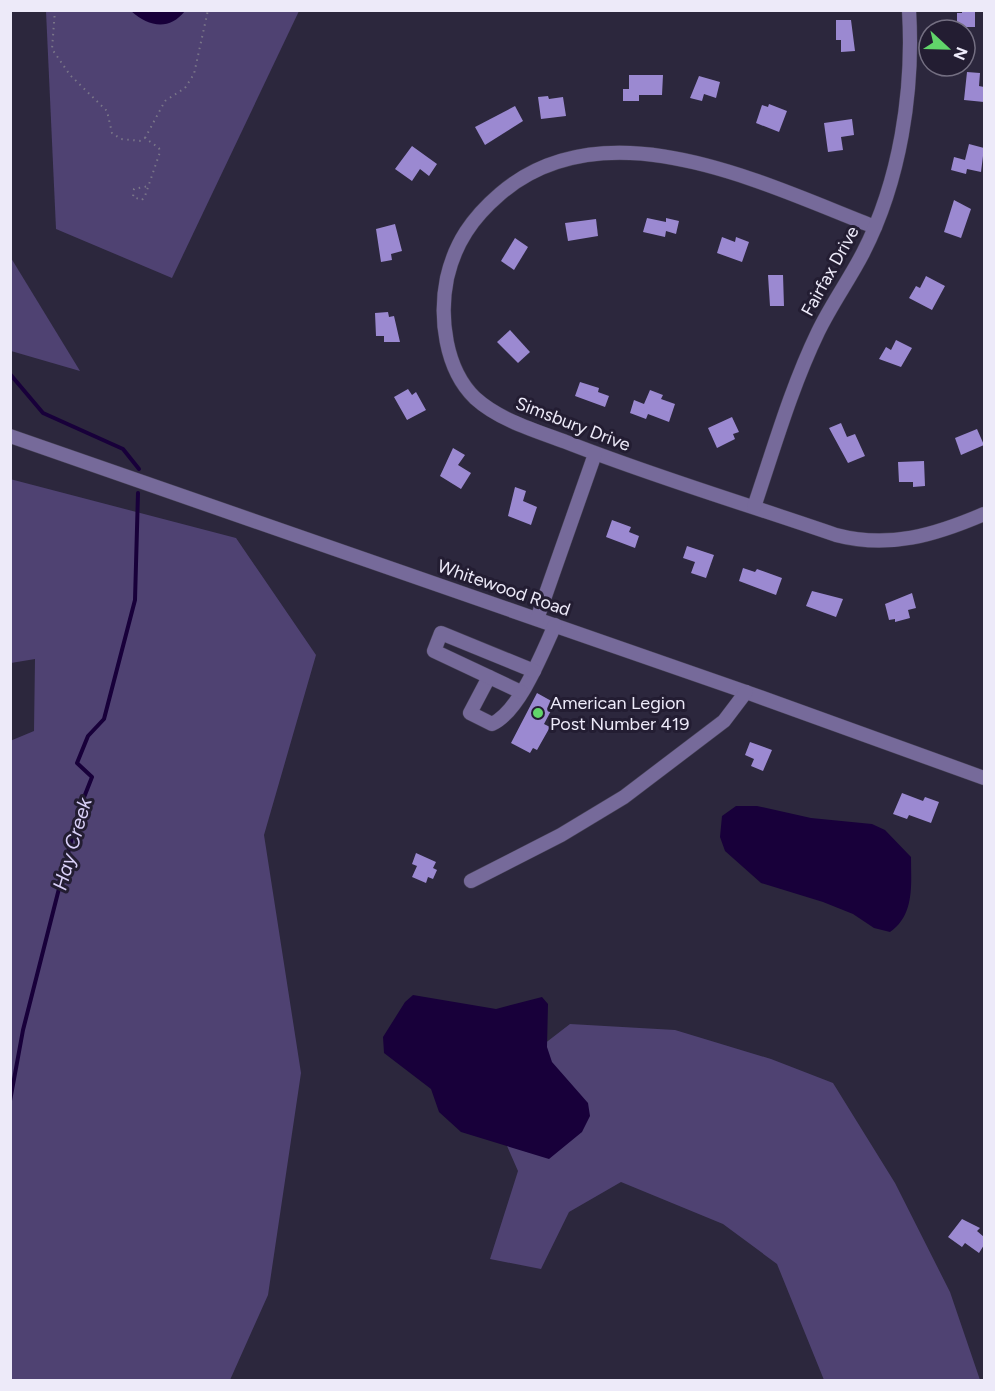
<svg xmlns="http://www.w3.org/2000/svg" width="995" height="1391" viewBox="0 0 995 1391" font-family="Figtree,sans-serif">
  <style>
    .green { fill: #4f4272 }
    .water { fill: #18003a }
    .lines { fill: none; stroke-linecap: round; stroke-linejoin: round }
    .stream { stroke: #18003a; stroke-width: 4 }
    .building { fill: #9b89d1 }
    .minor-casing { stroke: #474257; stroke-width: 15 }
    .path { stroke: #797588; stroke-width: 2; stroke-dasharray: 1.5 4.5; stroke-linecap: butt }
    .minor { stroke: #766a9a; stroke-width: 14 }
    .poi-dot { fill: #61d56a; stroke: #231d32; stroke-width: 2 }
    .labels { text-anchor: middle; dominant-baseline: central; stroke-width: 6; stroke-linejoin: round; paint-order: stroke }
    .street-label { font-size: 18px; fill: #edeaf9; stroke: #231d32 }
    .poi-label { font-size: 18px; fill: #edeaf9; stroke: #231d32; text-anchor: start }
    .water-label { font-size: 20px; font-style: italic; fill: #d9d0f8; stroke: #231d32 }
  </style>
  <rect width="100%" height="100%" fill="#2c273d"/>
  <g class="green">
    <path d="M 46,11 L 299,11 L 172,278 L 56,229 Z"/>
    <path d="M 10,258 L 11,258 L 80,371 L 11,351 Z"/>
    <path d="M 10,479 L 236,538 L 316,655 L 264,835 L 301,1073 L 268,1295 L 230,1380 L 11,1380 L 10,741 L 34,731 L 35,659 L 11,663 Z"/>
    <path d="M 570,1024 L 675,1030 L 771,1059 L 833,1083 L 895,1183 L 950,1292 L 980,1380 L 824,1380 L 777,1264 L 723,1224 L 621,1182 L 569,1212 L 541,1269 L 490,1259 L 518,1171 L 483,1091 Z"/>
  </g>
  <g class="water">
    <path d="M 131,11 L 185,11 C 169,31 149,27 131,11 Z"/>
    <path d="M 736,806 L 757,806 L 811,818 L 872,824 L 885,830 L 911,857 C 911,884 915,915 890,932 L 874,928 L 853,914 L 823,902 L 761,883 L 725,851 L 720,837 L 722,816 Z"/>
    <path d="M 413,995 L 496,1009 L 542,997 L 548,1004 L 547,1047 L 552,1062 L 588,1103 L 590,1116 L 582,1132 L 549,1159 L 461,1132 L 439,1112 L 431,1089 L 384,1053 L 383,1037 L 405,1002 Z"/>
  </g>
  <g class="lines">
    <g class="stream">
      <path d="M 10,374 L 43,413 L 123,449 L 139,469"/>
      <path d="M 10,1101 L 23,1030 L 79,810 L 92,777 L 77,763 L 88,736 L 104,719 L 135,600 L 138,493"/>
    </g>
  </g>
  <g class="building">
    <path d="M 962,10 L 975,10 L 975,27 L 957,27 L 957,13 L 962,13 Z"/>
    <path d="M 836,20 L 851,20 L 855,51 L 841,52 L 841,40 L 836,40 Z"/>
    <path d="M 967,72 L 980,73 L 979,86 L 984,87 L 984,102 L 964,100 Z"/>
    <path d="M 629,75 L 663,75 L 662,95 L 639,95 L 639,101 L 623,101 L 623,89 L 629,89 Z"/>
    <path d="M 699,76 L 720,82 L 716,98 L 704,94 L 702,101 L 690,98 Z"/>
    <path d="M 548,96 L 549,99 L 563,97 L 566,116 L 541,119 L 538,97 Z"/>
    <path d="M 769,104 L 787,111 L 779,132 L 756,123 L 762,105 L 768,107 Z"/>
    <path d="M 515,106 L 523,121 L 485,145 L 475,127 Z"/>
    <path d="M 852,119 L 854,135 L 841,137 L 843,150 L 828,152 L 824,123 Z"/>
    <path d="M 969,144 L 984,148 L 981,172 L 967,169 L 966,174 L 951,170 L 954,157 L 965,160 Z"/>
    <path d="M 412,146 L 437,164 L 429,176 L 420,169 L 412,181 L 395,169 Z"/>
    <path d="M 954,200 L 971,209 L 961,238 L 944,232 Z"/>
    <path d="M 647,218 L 666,222 L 666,218 L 679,221 L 676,234 L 666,231 L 665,237 L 643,232 Z"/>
    <path d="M 596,219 L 598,236 L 568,241 L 565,223 Z"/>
    <path d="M 395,224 L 402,251 L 391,254 L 392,260 L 381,262 L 376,229 Z"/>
    <path d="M 722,237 L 735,242 L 736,237 L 749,242 L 742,262 L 717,253 Z"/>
    <path d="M 515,238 L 528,247 L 514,270 L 501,261 Z"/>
    <path d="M 768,275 L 783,275 L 784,306 L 770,306 Z"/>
    <path d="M 926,276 L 945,286 L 932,310 L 909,298 L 916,286 L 920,288 Z"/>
    <path d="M 388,312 L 389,317 L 394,316 L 400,342 L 384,342 L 384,336 L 376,336 L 375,313 Z"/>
    <path d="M 510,330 L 530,352 L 518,363 L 497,342 Z"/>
    <path d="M 896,340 L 912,348 L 901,367 L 879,359 L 886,347 L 891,350 Z"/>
    <path d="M 580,382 L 599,388 L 598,392 L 609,396 L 605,407 L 575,396 Z"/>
    <path d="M 408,389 L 412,395 L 416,392 L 426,410 L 407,420 L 394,397 Z"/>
    <path d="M 650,390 L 663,395 L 661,399 L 675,404 L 669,422 L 648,414 L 646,419 L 630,413 L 634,400 L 644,404 Z"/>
    <path d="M 732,417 L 739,432 L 733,434 L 735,439 L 717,448 L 708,428 Z"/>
    <path d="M 841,423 L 847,437 L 855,434 L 865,456 L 848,463 L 829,428 Z"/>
    <path d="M 977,429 L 984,445 L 961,455 L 955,438 Z"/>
    <path d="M 453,448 L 465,455 L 458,465 L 471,473 L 461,489 L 440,476 Z"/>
    <path d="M 924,461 L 925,486 L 913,487 L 913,482 L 899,482 L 898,462 Z"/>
    <path d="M 515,487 L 526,491 L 523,501 L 537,507 L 531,525 L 508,516 Z"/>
    <path d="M 612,520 L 631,527 L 629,532 L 639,536 L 635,548 L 606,537 Z"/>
    <path d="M 687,546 L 714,555 L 706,578 L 691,573 L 695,562 L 683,558 Z"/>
    <path d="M 743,568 L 755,572 L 757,569 L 782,578 L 776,595 L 739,581 Z"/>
    <path d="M 812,591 L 843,599 L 836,617 L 806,606 Z"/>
    <path d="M 912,593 L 916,608 L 908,610 L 910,618 L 895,622 L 895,619 L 889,620 L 885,604 Z"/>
    <path d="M 537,693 L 555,703 L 544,724 L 550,727 L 537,750 L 533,748 L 530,753 L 511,743 Z"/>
    <path d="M 750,742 L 772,750 L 763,771 L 751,766 L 754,759 L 745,755 Z"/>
    <path d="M 902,793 L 923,801 L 925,797 L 939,802 L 931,823 L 909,815 L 907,819 L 893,814 Z"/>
    <path d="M 416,853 L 436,862 L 433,868 L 437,870 L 433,879 L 428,877 L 426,883 L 412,877 L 417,866 L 412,864 Z"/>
    <path d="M 962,1219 L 980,1228 L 977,1231 L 984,1237 L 984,1245 L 979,1253 L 965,1243 L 962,1247 L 948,1237 Z"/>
  </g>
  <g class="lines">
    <g class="minor-casing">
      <g id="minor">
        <path d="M 875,227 C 766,185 606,103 500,194 C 472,218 455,243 447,278 C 439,317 445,369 475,398 C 499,420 536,431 566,442 C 655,477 746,504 836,535 C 889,549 935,535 984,514"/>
        <path d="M 10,436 L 746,692 L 984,778"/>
        <path d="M 754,507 C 774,448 791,388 818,332 C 831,305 849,280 863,253 C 900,181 914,91 909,10"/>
        <path d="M 537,619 L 595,454"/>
        <path d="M 489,677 L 470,713 L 492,724 C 520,711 542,653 555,625"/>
        <path d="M 521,692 L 434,651 L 441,633 L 534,671"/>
        <path d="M 471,881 L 561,835 L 624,797 L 724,721 L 746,692"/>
      </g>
    </g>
    <g class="path">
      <path d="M 55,10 L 52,49 L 70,75 L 107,111 L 112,133 L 121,139 L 141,141 L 145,138 L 159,148 L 160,152 L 145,196 L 142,200 L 133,197 L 134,189 L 149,186"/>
      <path d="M 145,138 L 165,101 L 185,88 L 194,74 L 208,10"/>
    </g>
    <use href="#minor" class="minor"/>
  </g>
  <circle class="poi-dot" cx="538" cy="713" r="6"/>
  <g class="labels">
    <g class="street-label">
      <text transform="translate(830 271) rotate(-61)">Fairfax Drive</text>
      <text transform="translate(573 424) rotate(21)">Simsbury Drive</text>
      <text transform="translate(504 588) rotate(19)">Whitewood Road</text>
    </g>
    <g class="poi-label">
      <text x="550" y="703">American Legion<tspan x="550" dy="21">Post Number 419</tspan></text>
    </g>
    <g class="water-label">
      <text transform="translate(72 844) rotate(-74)">Hay Creek</text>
    </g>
  </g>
  <rect width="995" height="1391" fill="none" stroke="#edeaf9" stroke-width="24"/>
  <g transform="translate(947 48) rotate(112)"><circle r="28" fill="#231d32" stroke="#746f82" stroke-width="1.5"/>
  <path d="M0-4.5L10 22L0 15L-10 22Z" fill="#61d56a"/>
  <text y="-9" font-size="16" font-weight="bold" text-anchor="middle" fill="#edeaf9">N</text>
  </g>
</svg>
